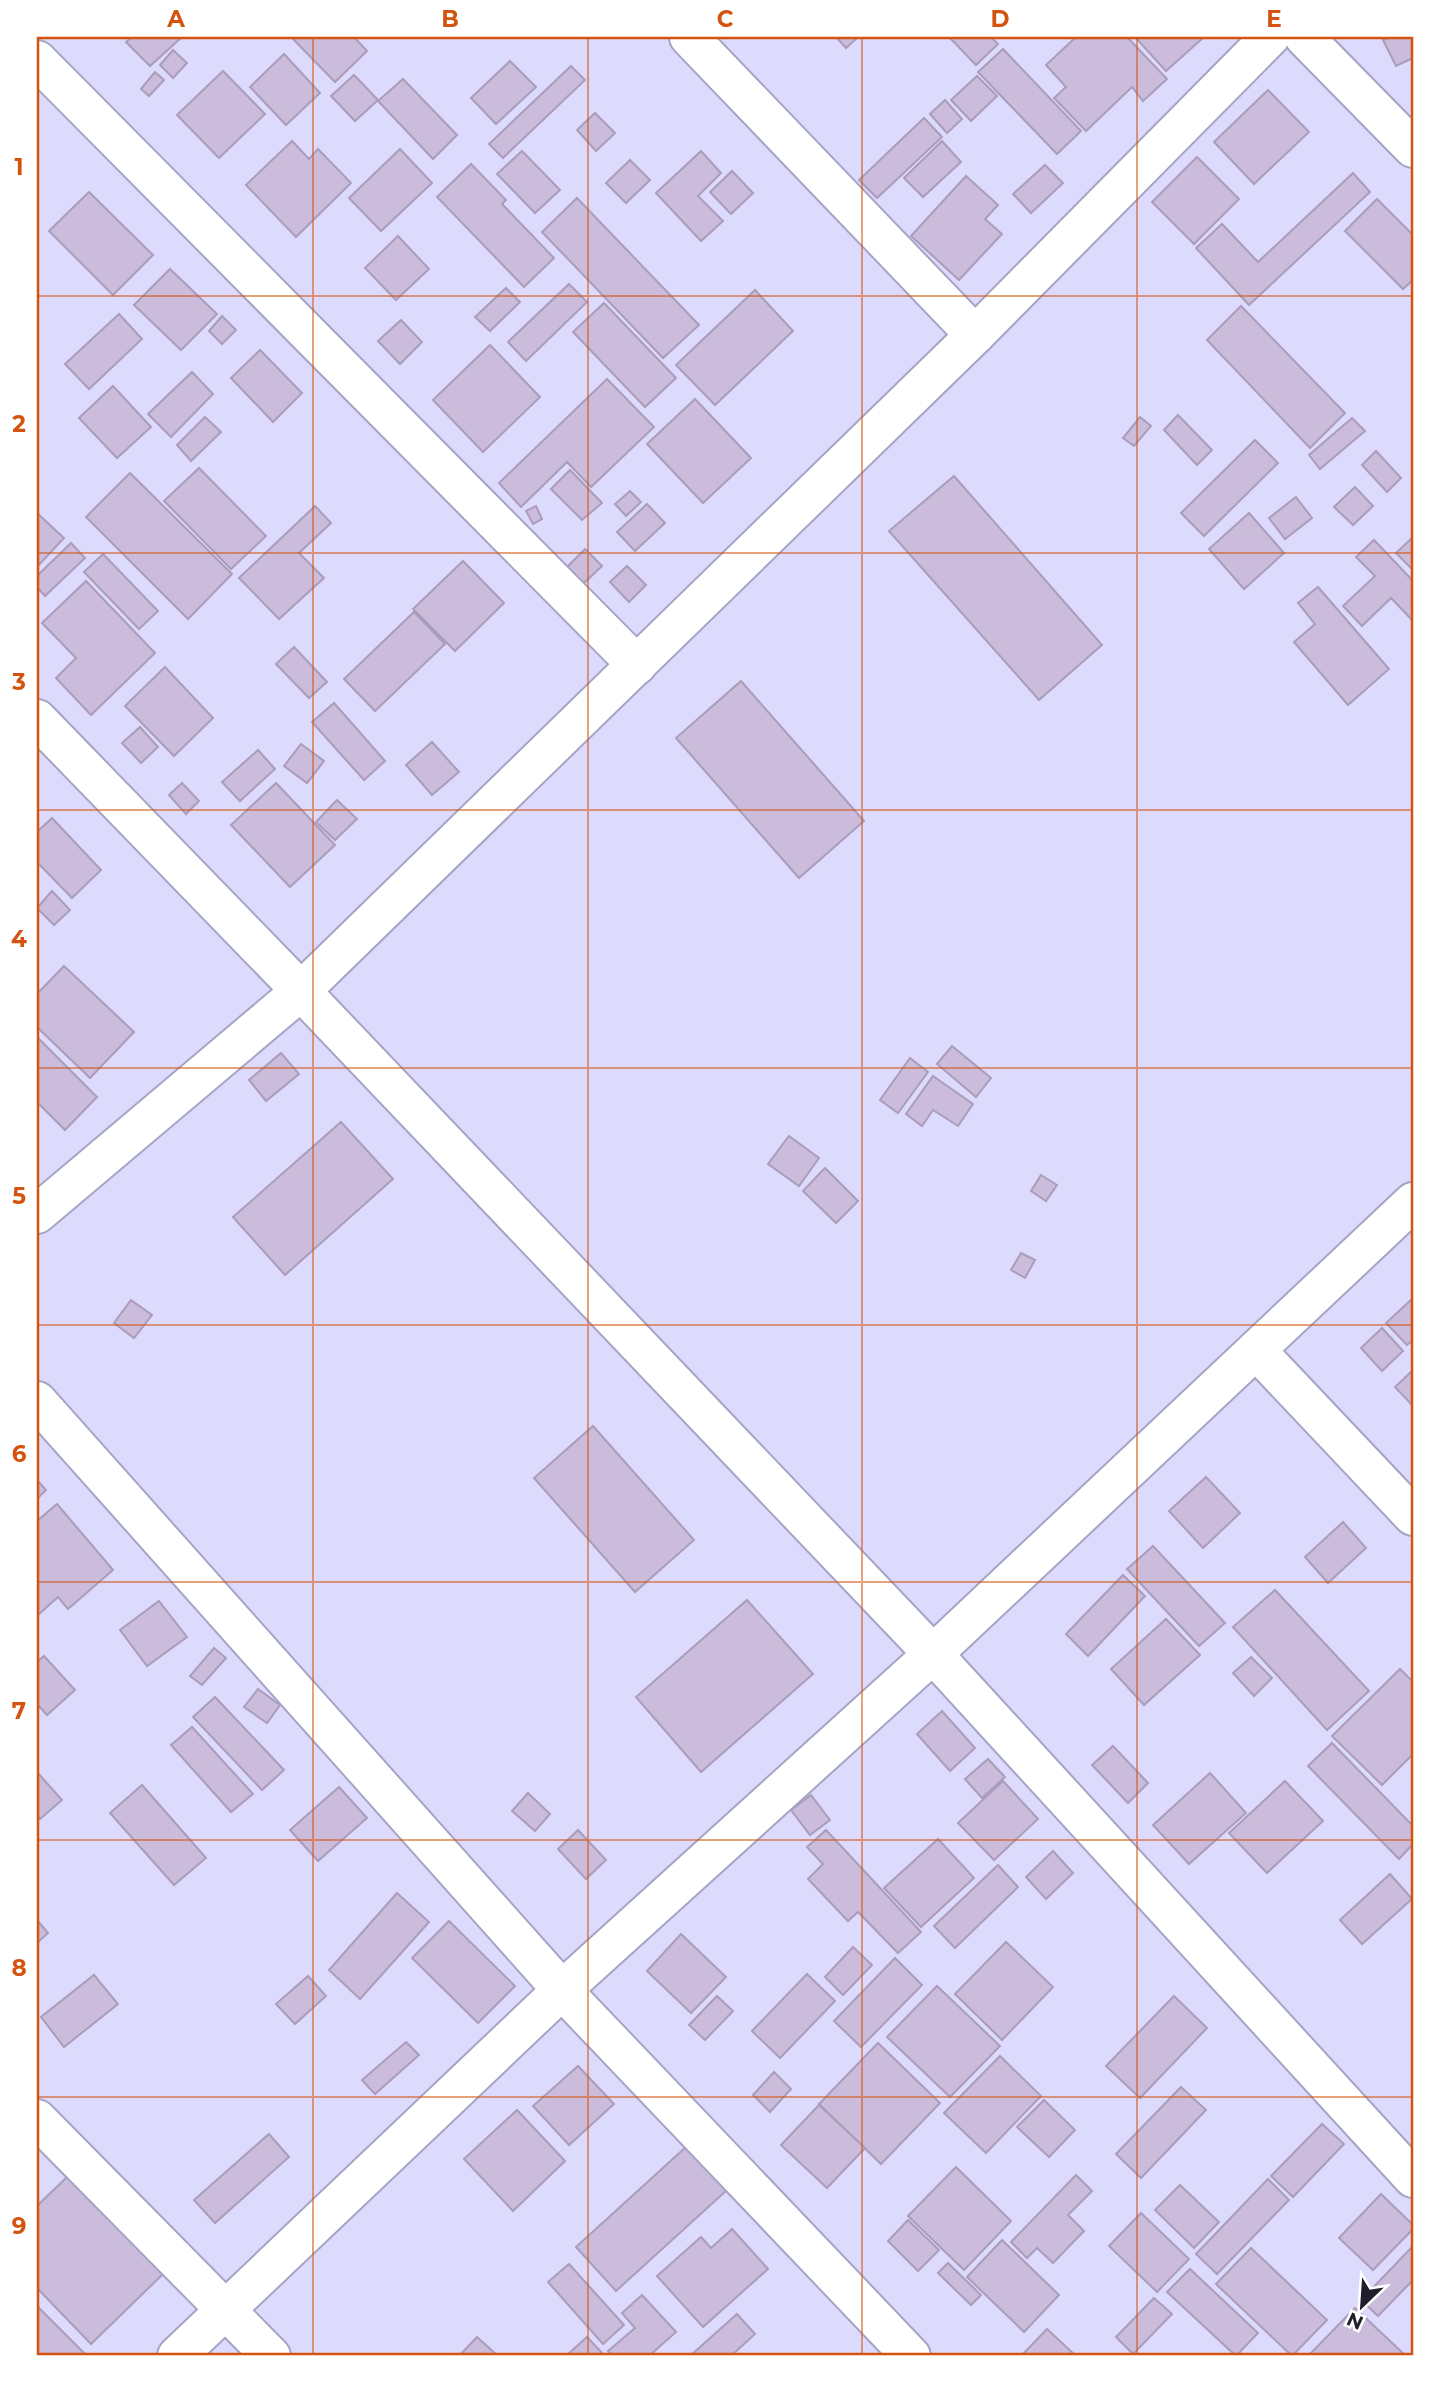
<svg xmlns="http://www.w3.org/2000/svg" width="1450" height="2393" viewBox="0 0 1450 2393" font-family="Montserrat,sans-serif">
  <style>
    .building { fill: #cbbcdb; stroke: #aa9cba; stroke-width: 2 }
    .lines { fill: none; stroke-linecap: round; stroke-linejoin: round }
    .minor-casing { stroke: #a6a4c4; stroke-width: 42 }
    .minor { stroke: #fff; stroke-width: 38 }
    .grid { fill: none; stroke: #d4530f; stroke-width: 2; stroke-opacity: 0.55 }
    .neatline { fill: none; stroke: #d4530f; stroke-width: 2.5 }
    .grid-label { font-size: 23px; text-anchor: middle; font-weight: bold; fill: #d4530f }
  </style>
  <rect width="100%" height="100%" fill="#dddbfd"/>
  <g class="building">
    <path d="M 132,37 L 182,37 L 150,66 L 126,42 Z"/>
    <path d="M 291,37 L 354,37 L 367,51 L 335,82 Z"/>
    <path d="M 836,37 L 858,37 L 846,48 Z"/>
    <path d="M 949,37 L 991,37 L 998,44 L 976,65 Z"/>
    <path d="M 1076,37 L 1127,37 L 1167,79 L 1143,101 L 1132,87 L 1086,131 L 1054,98 L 1066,87 L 1046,65 Z"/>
    <path d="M 1135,37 L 1204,37 L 1166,71 Z"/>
    <path d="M 1391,37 L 1413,37 L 1413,58 L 1396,66 L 1383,40 Z"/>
    <path d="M 1003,49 L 1081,131 L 1057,154 L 978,72 Z"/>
    <path d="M 173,50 L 187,63 L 173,78 L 160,65 Z"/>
    <path d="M 284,54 L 320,93 L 286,125 L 250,87 Z"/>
    <path d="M 510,61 L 536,87 L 496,124 L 471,98 Z"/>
    <path d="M 571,66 L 585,80 L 503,158 L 489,144 Z"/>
    <path d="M 223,71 L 265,114 L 219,158 L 177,115 Z"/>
    <path d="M 155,72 L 164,80 L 149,96 L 141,89 Z"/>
    <path d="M 354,75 L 378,100 L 355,121 L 331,96 Z"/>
    <path d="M 977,76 L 997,96 L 971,121 L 951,100 Z"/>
    <path d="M 403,79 L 457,135 L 433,159 L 378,101 Z"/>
    <path d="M 1268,90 L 1309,132 L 1254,184 L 1214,142 Z"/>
    <path d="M 945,100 L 962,119 L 947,133 L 930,114 Z"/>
    <path d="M 595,113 L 615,133 L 596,151 L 577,130 Z"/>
    <path d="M 924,118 L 942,137 L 877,198 L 859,180 Z"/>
    <path d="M 292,141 L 309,159 L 318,149 L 351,183 L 296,237 L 246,185 Z"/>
    <path d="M 942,141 L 961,162 L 923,197 L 904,178 Z"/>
    <path d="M 400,149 L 432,183 L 381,231 L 349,198 Z"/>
    <path d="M 522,151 L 560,190 L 535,213 L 497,174 Z"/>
    <path d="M 701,151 L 721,173 L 698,196 L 723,221 L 701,241 L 656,193 Z"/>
    <path d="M 1197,157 L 1239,199 L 1194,244 L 1152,202 Z"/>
    <path d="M 630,160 L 650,180 L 626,203 L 606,183 Z"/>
    <path d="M 471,164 L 506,200 L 502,204 L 554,258 L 524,287 L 437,197 Z"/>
    <path d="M 1045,165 L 1063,183 L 1031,213 L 1013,194 Z"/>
    <path d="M 732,171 L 753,193 L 731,214 L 710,192 Z"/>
    <path d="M 1353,173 L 1370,192 L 1249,305 L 1196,248 L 1222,224 L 1258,262 Z"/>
    <path d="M 966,176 L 998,205 L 985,219 L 1002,234 L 959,280 L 911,236 Z"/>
    <path d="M 89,192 L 153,255 L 113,295 L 49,231 Z"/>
    <path d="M 577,198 L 699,325 L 663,358 L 542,232 Z"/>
    <path d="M 1377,199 L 1413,235 L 1413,280 L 1403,289 L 1345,231 Z"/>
    <path d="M 398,236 L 429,269 L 396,300 L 365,268 Z"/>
    <path d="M 170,269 L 217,314 L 181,350 L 134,305 Z"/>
    <path d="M 569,284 L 587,302 L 526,361 L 508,342 Z"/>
    <path d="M 506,288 L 520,302 L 490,331 L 475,317 Z"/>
    <path d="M 755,290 L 793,331 L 715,405 L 676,365 Z"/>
    <path d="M 604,303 L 676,378 L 645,407 L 573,332 Z"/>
    <path d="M 1241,306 L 1345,413 L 1310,448 L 1207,340 Z"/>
    <path d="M 119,314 L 142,339 L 89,389 L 65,364 Z"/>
    <path d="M 222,316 L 236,330 L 222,344 L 209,331 Z"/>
    <path d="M 401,320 L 422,342 L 400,364 L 378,341 Z"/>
    <path d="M 490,345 L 540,397 L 483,452 L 433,400 Z"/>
    <path d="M 260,350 L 302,393 L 273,422 L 231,378 Z"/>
    <path d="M 192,372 L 213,394 L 171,437 L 148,414 Z"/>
    <path d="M 607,379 L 654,427 L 591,487 L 567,462 L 521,507 L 499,483 Z"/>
    <path d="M 113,386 L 151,427 L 117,458 L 79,418 Z"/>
    <path d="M 695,399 L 751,458 L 703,503 L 647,444 Z"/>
    <path d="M 1178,415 L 1212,450 L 1197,465 L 1164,430 Z"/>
    <path d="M 205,417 L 221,432 L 191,461 L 177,445 Z"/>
    <path d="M 1140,417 L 1151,426 L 1134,446 L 1123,438 Z"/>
    <path d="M 1352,418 L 1365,431 L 1320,469 L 1309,455 Z"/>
    <path d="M 1255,440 L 1278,463 L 1204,536 L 1181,513 Z"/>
    <path d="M 1376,451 L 1401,478 L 1387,492 L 1362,465 Z"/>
    <path d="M 199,468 L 266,536 L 231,569 L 164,501 Z"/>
    <path d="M 570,470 L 602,503 L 582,520 L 551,489 Z"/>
    <path d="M 130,473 L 232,574 L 188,619 L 86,517 Z"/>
    <path d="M 954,476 L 1102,645 L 1039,700 L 889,531 Z"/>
    <path d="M 1355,487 L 1373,506 L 1353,525 L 1334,507 Z"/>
    <path d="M 630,491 L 641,502 L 626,516 L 615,504 Z"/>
    <path d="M 1296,497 L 1312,518 L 1285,539 L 1269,518 Z"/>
    <path d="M 647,504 L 665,523 L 635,551 L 617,532 Z"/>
    <path d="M 315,506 L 331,523 L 299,553 L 324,578 L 279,619 L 239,578 Z"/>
    <path d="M 536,506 L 542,519 L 533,524 L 526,511 Z"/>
    <path d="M 37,513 L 64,538 L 37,567 Z"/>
    <path d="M 1249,513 L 1284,553 L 1244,589 L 1209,549 Z"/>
    <path d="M 1413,537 L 1413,570 L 1396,553 Z"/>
    <path d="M 1374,540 L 1413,581 L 1412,620 L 1391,598 L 1362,626 L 1343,606 L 1375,576 L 1356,557 Z"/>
    <path d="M 71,543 L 85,558 L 45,596 L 37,587 L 37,576 Z"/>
    <path d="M 585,549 L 602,566 L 583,584 L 567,567 Z"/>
    <path d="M 103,554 L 158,611 L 139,629 L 84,572 Z"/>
    <path d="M 463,561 L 504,603 L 455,651 L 413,609 Z"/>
    <path d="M 627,566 L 646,585 L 629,602 L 610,582 Z"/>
    <path d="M 86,581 L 155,653 L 91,715 L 56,678 L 76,658 L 42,623 Z"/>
    <path d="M 1318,587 L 1389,669 L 1348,705 L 1294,642 L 1315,624 L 1298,603 Z"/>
    <path d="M 414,612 L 445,644 L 375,711 L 344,679 Z"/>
    <path d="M 294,647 L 327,682 L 309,698 L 276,664 Z"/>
    <path d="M 165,667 L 213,718 L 174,756 L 125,706 Z"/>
    <path d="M 741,681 L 864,821 L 799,878 L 676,738 Z"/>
    <path d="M 334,703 L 385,761 L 364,780 L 312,722 Z"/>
    <path d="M 140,727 L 158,747 L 141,763 L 122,743 Z"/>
    <path d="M 432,742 L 459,772 L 432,795 L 406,765 Z"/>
    <path d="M 301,744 L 324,761 L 307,783 L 284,766 Z"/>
    <path d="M 258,750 L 275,769 L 240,801 L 222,782 Z"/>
    <path d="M 182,783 L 199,801 L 186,814 L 169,795 Z"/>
    <path d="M 276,783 L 335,845 L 290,887 L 231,825 Z"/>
    <path d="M 337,800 L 357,819 L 335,840 L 316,822 Z"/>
    <path d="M 52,818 L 101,870 L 72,898 L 37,862 L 37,832 Z"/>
    <path d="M 52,891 L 70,910 L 54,925 L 37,908 Z"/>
    <path d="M 64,966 L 134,1032 L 90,1078 L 37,1027 L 37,994 Z"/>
    <path d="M 37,1037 L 97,1097 L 65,1130 L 37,1102 Z"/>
    <path d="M 952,1046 L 991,1078 L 976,1097 L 937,1064 Z"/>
    <path d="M 281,1053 L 299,1074 L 266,1101 L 249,1080 Z"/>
    <path d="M 910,1058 L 928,1072 L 898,1113 L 880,1100 Z"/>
    <path d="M 933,1076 L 973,1104 L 958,1126 L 933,1110 L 922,1126 L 906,1114 Z"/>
    <path d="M 341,1122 L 393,1179 L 285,1275 L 233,1217 Z"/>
    <path d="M 789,1136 L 819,1158 L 799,1186 L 768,1164 Z"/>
    <path d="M 825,1168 L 858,1201 L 836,1223 L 803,1191 Z"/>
    <path d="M 1041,1175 L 1057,1185 L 1046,1201 L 1031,1191 Z"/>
    <path d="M 1021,1253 L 1035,1260 L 1025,1278 L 1011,1270 Z"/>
    <path d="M 1413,1298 L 1413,1340 L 1407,1345 L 1386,1323 Z"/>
    <path d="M 131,1300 L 152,1315 L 134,1338 L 114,1323 Z"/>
    <path d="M 1382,1328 L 1403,1351 L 1382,1371 L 1361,1348 Z"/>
    <path d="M 1413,1370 L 1413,1406 L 1395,1387 Z"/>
    <path d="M 593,1426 L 694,1540 L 635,1592 L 534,1478 Z"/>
    <path d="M 1206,1477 L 1240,1513 L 1203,1548 L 1169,1511 Z"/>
    <path d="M 37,1480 L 46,1490 L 37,1499 Z"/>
    <path d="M 57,1504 L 113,1570 L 68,1609 L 58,1597 L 37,1616 L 37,1521 Z"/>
    <path d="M 1343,1522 L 1366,1548 L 1328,1583 L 1305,1557 Z"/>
    <path d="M 1153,1546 L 1225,1623 L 1199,1646 L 1127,1569 Z"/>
    <path d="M 1123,1575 L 1145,1596 L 1088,1656 L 1066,1634 Z"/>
    <path d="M 1275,1590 L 1369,1691 L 1327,1730 L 1233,1627 Z"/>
    <path d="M 747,1600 L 813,1674 L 701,1772 L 636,1697 Z"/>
    <path d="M 159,1601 L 187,1637 L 147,1666 L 120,1630 Z"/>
    <path d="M 1166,1619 L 1200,1655 L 1144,1705 L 1111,1669 Z"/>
    <path d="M 214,1648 L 226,1658 L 202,1685 L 190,1676 Z"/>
    <path d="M 44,1656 L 75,1690 L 47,1715 L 37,1704 L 37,1662 Z"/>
    <path d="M 1251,1657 L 1272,1678 L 1254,1696 L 1233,1673 Z"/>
    <path d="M 1400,1669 L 1413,1682 L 1413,1754 L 1382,1785 L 1332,1736 Z"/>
    <path d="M 258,1689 L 280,1705 L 267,1723 L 244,1707 Z"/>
    <path d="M 215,1697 L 284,1770 L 262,1790 L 193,1717 Z"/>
    <path d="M 942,1711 L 975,1748 L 950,1771 L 917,1734 Z"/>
    <path d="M 192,1727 L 253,1794 L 231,1812 L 171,1745 Z"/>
    <path d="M 1332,1743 L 1413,1826 L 1413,1844 L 1399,1859 L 1308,1766 Z"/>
    <path d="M 1113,1746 L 1148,1783 L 1128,1803 L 1092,1765 Z"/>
    <path d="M 988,1759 L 1005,1777 L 982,1798 L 965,1779 Z"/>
    <path d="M 37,1772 L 62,1800 L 40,1819 L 37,1815 Z"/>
    <path d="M 1210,1773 L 1246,1813 L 1189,1864 L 1153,1825 Z"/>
    <path d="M 1003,1781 L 1038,1819 L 994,1860 L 958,1823 Z"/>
    <path d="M 1285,1781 L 1323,1821 L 1267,1873 L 1229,1833 Z"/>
    <path d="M 142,1785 L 206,1858 L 174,1885 L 110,1813 Z"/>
    <path d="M 339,1787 L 367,1818 L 318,1861 L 290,1830 Z"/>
    <path d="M 528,1793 L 550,1814 L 535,1831 L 512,1811 Z"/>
    <path d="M 811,1795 L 830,1820 L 810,1835 L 791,1810 Z"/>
    <path d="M 578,1830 L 606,1860 L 586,1879 L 558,1849 Z"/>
    <path d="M 826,1830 L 921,1932 L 898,1953 L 858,1912 L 848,1921 L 808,1879 L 823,1864 L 807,1847 Z"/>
    <path d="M 938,1839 L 974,1878 L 921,1927 L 884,1888 Z"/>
    <path d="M 1053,1851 L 1073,1873 L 1046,1899 L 1026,1877 Z"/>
    <path d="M 998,1865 L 1018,1887 L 955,1948 L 934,1926 Z"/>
    <path d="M 1390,1874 L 1412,1899 L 1362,1944 L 1340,1920 Z"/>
    <path d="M 397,1893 L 429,1922 L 360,1999 L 329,1970 Z"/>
    <path d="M 37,1920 L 48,1933 L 37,1943 Z"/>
    <path d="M 449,1921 L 515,1986 L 478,2023 L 412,1958 Z"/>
    <path d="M 681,1934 L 726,1977 L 691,2013 L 647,1971 Z"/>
    <path d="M 1006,1942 L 1053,1987 L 1002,2040 L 955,1994 Z"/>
    <path d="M 853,1947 L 872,1965 L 843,1995 L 825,1977 Z"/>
    <path d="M 895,1958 L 922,1985 L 861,2047 L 834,2021 Z"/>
    <path d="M 807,1974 L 835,2001 L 780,2058 L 752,2031 Z"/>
    <path d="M 94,1975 L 118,2004 L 64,2047 L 41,2017 Z"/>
    <path d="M 308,1976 L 326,1996 L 295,2024 L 276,2004 Z"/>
    <path d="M 937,1986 L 1000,2046 L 950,2097 L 887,2037 Z"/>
    <path d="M 717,1996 L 733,2011 L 705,2040 L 689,2025 Z"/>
    <path d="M 1174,1996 L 1207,2028 L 1140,2098 L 1106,2066 Z"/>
    <path d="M 406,2042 L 419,2055 L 375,2094 L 362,2080 Z"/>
    <path d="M 878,2043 L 940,2103 L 881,2164 L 819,2104 Z"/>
    <path d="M 1000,2056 L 1041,2096 L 986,2153 L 944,2113 Z"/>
    <path d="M 578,2066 L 614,2104 L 569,2145 L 533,2106 Z"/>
    <path d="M 774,2072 L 791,2089 L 770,2112 L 753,2095 Z"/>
    <path d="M 1181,2087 L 1206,2110 L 1141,2178 L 1116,2154 Z"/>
    <path d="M 1044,2100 L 1075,2130 L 1049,2157 L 1017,2127 Z"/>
    <path d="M 819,2105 L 865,2148 L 827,2188 L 781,2145 Z"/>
    <path d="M 517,2110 L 565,2161 L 513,2211 L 464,2159 Z"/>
    <path d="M 1322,2124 L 1344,2144 L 1293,2197 L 1271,2176 Z"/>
    <path d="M 269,2134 L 289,2157 L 215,2223 L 194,2200 Z"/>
    <path d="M 686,2147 L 727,2190 L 616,2291 L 576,2247 Z"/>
    <path d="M 956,2167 L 1011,2221 L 964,2270 L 908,2216 Z"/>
    <path d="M 1076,2175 L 1092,2191 L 1068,2215 L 1084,2231 L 1053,2263 L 1037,2248 L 1027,2258 L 1011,2242 Z"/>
    <path d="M 68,2176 L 163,2274 L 91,2344 L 37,2288 L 37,2206 Z"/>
    <path d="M 1268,2179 L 1289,2200 L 1217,2274 L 1196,2254 Z"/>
    <path d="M 1180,2185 L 1219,2222 L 1194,2248 L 1155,2210 Z"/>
    <path d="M 1381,2194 L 1413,2225 L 1413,2229 L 1373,2270 L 1339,2238 Z"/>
    <path d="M 1141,2213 L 1189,2259 L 1157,2292 L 1109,2246 Z"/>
    <path d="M 908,2220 L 939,2250 L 918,2271 L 888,2241 Z"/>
    <path d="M 732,2229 L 768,2269 L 703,2327 L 657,2276 L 701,2237 L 711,2248 Z"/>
    <path d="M 1002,2240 L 1059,2295 L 1024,2332 L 967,2277 Z"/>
    <path d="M 1413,2246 L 1413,2280 L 1378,2316 L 1361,2300 Z"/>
    <path d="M 1251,2248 L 1327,2320 L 1292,2356 L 1216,2284 Z"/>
    <path d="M 948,2263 L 981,2295 L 971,2305 L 938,2273 Z"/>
    <path d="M 569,2264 L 624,2325 L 603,2344 L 548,2282 Z"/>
    <path d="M 1190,2269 L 1258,2333 L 1236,2356 L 1167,2292 Z"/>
    <path d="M 642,2295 L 676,2332 L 649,2356 L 613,2356 L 608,2351 L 635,2328 L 622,2313 Z"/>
    <path d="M 1154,2298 L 1172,2314 L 1133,2354 L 1116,2337 Z"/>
    <path d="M 37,2306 L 84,2353 L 81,2356 L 37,2356 Z"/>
    <path d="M 1355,2308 L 1406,2356 L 1308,2356 Z"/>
    <path d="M 737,2314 L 755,2334 L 731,2356 L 690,2356 Z"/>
    <path d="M 1047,2329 L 1076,2356 L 1021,2356 Z"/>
    <path d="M 477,2337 L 498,2356 L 459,2356 Z"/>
    <path d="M 587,2337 L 605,2356 L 566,2356 Z"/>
  </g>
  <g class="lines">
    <g class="minor-casing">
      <g id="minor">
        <path d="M 689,37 L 975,335"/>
        <path d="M 1304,37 L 1413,148"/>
        <path d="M 37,60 L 637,665"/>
        <path d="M 37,719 L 301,991 L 933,1654 L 1413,2178"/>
        <path d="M 37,1214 L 301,991 L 975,335 L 1270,37"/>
        <path d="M 1256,1350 L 1413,1516"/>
        <path d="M 37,1401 L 562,1990 L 911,2356"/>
        <path d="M 37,2119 L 271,2356"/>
        <path d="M 177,2356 L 562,1990 L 933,1654 L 1413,1202"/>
      </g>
    </g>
    <use href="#minor" class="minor"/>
  </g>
  <path class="grid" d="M 313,37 L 313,2356M 588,37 L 588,2356M 862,37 L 862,2356M 1137,37 L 1137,2356M 37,296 L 1413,296M 37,553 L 1413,553M 37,810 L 1413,810M 37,1068 L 1413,1068M 37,1325 L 1413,1325M 37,1582 L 1413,1582M 37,1840 L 1413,1840M 37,2097 L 1413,2097"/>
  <rect width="1450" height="2393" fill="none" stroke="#ffffff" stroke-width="77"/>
  <g transform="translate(1362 2306) rotate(205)" stroke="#ffffff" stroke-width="5" paint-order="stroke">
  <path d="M0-5L12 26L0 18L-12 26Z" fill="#1f1e2a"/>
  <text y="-10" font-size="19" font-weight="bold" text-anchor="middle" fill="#1f1e2a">N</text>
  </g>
  <rect x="38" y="38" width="1374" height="2316" class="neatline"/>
  <g class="grid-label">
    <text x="176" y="27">A</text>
    <text x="450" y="27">B</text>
    <text x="725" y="27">C</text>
    <text x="1000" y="27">D</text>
    <text x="1274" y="27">E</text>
    <text x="19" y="175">1</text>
    <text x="19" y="432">2</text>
    <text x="19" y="690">3</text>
    <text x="19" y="947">4</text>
    <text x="19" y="1204">5</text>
    <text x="19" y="1462">6</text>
    <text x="19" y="1719">7</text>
    <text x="19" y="1976">8</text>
    <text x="19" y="2234">9</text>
  </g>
</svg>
